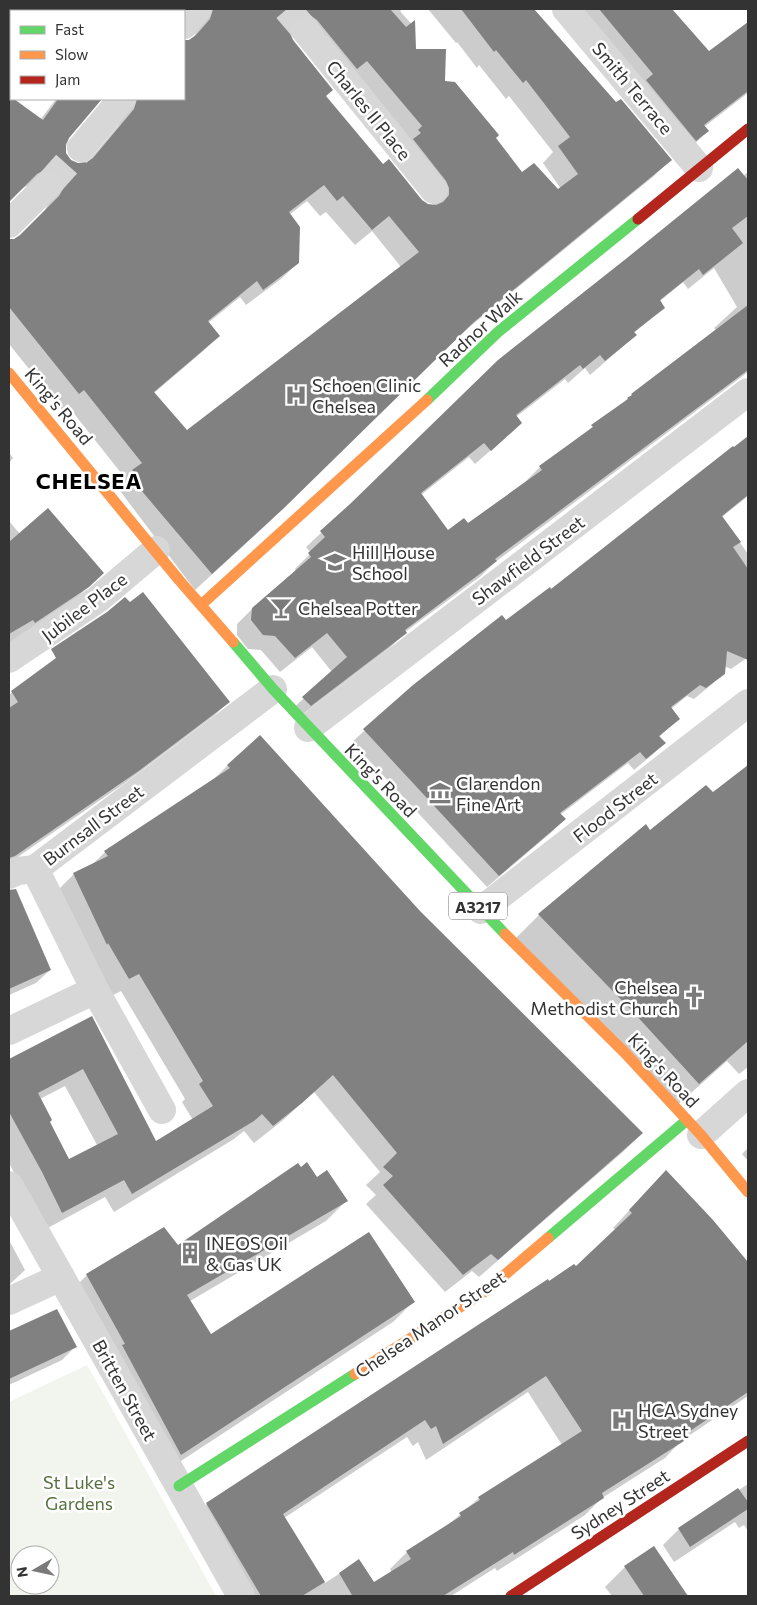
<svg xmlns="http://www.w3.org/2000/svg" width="757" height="1605" viewBox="0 0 757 1605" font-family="Commissioner,sans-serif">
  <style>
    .green { fill: #f1f5ed; fill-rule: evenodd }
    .shadow { fill: #0003; fill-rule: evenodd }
    .building { fill: #818181; fill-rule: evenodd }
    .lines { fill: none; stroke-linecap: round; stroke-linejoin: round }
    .street-tunnel { stroke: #d6d6d6; stroke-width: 28; stroke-dasharray: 28 14; stroke-linecap: butt }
    .street { stroke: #d7d7d7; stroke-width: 28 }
    .fast { stroke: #63d668; stroke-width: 11 }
    .slow { stroke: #ff974d; stroke-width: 11 }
    .jam { stroke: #b3261e; stroke-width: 11 }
    .labels { text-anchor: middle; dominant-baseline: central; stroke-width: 5; stroke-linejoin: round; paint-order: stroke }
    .shield { fill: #fff; stroke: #707070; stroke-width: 1 }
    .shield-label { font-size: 16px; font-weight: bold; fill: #333 }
    .street-label { font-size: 18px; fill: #333; stroke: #fff }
    .poi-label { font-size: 18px; fill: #333; stroke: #fff; text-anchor: start }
    .park-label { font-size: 18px; fill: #56703f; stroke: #fff }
    .district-label { font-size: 22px; font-weight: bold; letter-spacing: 1px; fill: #000; stroke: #fff }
  </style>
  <rect width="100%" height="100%" fill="#fff"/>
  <path class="green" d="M 87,1365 L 103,1393 L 216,1596 L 9,1596 L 9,1402 ZM 20,1555 L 50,1555 L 50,1585 L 20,1585 Z"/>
  <g class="shadow">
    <path d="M 123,9 L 256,9 L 270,25 L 289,9 L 403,9 L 400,11 L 414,27 L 415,50 L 494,138 L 522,173 L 558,191 L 561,189 L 543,163 L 553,152 L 509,96 L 506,99 L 479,65 L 477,68 L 457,42 L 456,43 L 428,9 L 532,9 L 616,104 L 670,160 L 654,176 L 456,338 L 265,526 L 195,590 L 117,487 L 125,478 L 68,406 L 62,410 L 9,344 L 9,240 L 13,240 L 20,236 L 43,214 L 47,206 L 47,198 L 36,186 L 27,186 L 19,190 L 9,200 L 9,105 L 14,100 L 40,120 L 56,99 L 184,99 L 184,41 L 189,41 L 194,37 L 197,30 L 185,10 L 174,11 L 122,11 ZM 288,31 L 294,32 L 430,197 L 434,206 L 427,206 L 421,201 L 383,166 L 325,96 ZM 107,99 L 121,120 L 118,126 L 87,163 L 78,165 L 71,161 L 65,153 L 64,145 L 68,138 L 100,100 ZM 307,201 L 320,216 L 326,212 L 355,245 L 372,231 L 401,267 L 187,432 L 154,393 L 202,352 L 218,336 L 208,323 L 240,297 L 246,305 L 281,279 L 298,263 L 289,215 Z"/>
    <path d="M 568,9 L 670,9 L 709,53 L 748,23 L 748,93 L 704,127 L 707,131 L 691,148 Z"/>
    <path d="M 748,172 L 748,372 L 494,563 L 481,576 L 405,632 L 391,647 L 295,720 L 288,713 L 332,672 L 312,647 L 280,672 L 261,650 L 248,649 L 237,635 L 237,624 L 252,609 L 296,572 L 295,569 L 311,553 L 306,547 L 351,505 ZM 714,268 L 737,307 L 714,328 L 716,330 L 632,395 L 620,406 L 540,467 L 525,482 L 468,525 L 448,532 L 421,495 L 469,457 L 475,464 L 506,437 L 516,417 L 565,379 L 568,383 L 585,368 L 590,375 L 620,349 L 635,334 L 634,333 L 663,308 L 659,302 L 683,282 L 688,289 Z"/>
    <path d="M 748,438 L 748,496 L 722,517 L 748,554 L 748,657 L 731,669 L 724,666 L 723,673 L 711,685 L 694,699 L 687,696 L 671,709 L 678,719 L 659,737 L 664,743 L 652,755 L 634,770 L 628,763 L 560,815 L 564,819 L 553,831 L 487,887 L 352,742 L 414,686 L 551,590 Z"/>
    <path d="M 9,453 L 13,458 L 9,463 Z"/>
    <path d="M 9,521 L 20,534 L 103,573 L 70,604 L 9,645 Z"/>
    <path d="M 12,692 L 228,702 L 215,715 L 125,783 L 9,863 L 9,695 Z"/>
    <path d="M 228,765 L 419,912 L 642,1133 L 624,1151 L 479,1277 L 472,1271 L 445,1292 L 366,1204 L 376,1195 L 366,1185 L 380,1172 L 314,1092 L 282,1121 L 254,1143 L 244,1131 L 234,1139 L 114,1212 L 105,1197 L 44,1230 L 9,1163 L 9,1060 L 91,1018 L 156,1143 L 193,1120 L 182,1102 L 185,1099 L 121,991 L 111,996 L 56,892 L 74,874 L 92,865 L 105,852 L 212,781 ZM 65,1086 L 97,1145 L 68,1161 L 48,1122 L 40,1099 Z"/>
    <path d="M 748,767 L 748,1067 L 739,1074 L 727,1061 L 673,1109 L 514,940 L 539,915 L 650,831 L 712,794 Z"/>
    <path d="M 15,890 L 50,970 L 36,983 L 9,995 L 9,891 Z"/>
    <path d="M 748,1148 L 748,1161 L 742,1154 Z"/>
    <path d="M 316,1179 L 346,1201 L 326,1221 L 190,1301 L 210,1336 L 413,1302 L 393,1322 L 161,1474 L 66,1296 L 87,1275 L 178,1247 Z"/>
    <path d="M 649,1189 L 713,1221 L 748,1264 L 748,1396 L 681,1441 L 665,1458 L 602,1498 L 585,1515 L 497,1571 L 495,1568 L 451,1596 L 233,1596 L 190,1521 L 207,1504 L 549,1283 L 576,1268 L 616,1230 L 613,1228 ZM 528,1392 L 562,1445 L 479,1498 L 448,1525 L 407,1552 L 390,1569 L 392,1573 L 373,1584 L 359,1561 L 325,1583 L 284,1518 L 407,1437 L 413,1446 L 418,1442 L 426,1460 Z"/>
    <path d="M 9,1240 L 25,1270 L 9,1285 Z"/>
    <path d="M 56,1311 L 76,1346 L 62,1360 L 9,1385 L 9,1333 Z"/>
    <path d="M 748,1484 L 748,1531 L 744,1525 L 739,1528 L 735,1522 L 674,1562 L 663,1545 L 679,1529 Z"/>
    <path d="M 654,1548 L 686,1596 L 612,1596 L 605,1587 L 625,1567 Z"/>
  </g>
  <g class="building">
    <path d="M 213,9 L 390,9 L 406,27 L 415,20 L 416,49 L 446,49 L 445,81 L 455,82 L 499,135 L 496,138 L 522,172 L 534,163 L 558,189 L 578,174 L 558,146 L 570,137 L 526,80 L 523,83 L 496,50 L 494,52 L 461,9 L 534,9 L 616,102 L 621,99 L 672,160 L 474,322 L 283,509 L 212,574 L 130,477 L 136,473 L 132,470 L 142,463 L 84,390 L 79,394 L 9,307 L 9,239 L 14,239 L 20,235 L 59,196 L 63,189 L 63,180 L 59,174 L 52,170 L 44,170 L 37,174 L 9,202 L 9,95 L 11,99 L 14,99 L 43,120 L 58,99 L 102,99 L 69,138 L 66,145 L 66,153 L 71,160 L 78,163 L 87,162 L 93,158 L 134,109 L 137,99 L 184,99 L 184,40 L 189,40 L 196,35 L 210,19 ZM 302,15 L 310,15 L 317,20 L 357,69 L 367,61 L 422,126 L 418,130 L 421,133 L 413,139 L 446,181 L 449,188 L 449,195 L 443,202 L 436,205 L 428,204 L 422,200 L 389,159 L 383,164 L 326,96 L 333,90 L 293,40 L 290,33 L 291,24 L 295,18 ZM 324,185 L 337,201 L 343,196 L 372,230 L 389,216 L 419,252 L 187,430 L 154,392 L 220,336 L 208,321 L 257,281 L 263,290 L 299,263 L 300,227 L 289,212 Z"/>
    <path d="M 599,9 L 672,9 L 709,51 L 748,22 L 748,91 L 704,125 L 709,131 L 696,141 L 646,80 L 653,74 Z"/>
    <path d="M 738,168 L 748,180 L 748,216 L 732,228 L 743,243 L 703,275 L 699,269 L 660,300 L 665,308 L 634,332 L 637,335 L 605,361 L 600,355 L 583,369 L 580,365 L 516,415 L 522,423 L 491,451 L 484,443 L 421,493 L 448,530 L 464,518 L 468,523 L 542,470 L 539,466 L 593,427 L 591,425 L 628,399 L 627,398 L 632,395 L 631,394 L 748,305 L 748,370 L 495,559 L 497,561 L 405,630 L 407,633 L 311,706 L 302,697 L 347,657 L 327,633 L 295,658 L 275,636 L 263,635 L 251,620 L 252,608 L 311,557 L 308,553 L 325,537 L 320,531 L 350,504 L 498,360 L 627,258 Z"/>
    <path d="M 748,436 L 748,495 L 722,516 L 741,542 L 733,547 L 748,569 L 748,660 L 727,651 L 725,674 L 706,688 L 700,685 L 671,707 L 680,719 L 659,736 L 666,743 L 646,759 L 640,752 L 560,813 L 566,819 L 499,876 L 363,729 L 413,685 L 502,615 L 506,620 L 550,587 L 551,589 L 733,446 L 734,447 Z"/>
    <path d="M 48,508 L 104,573 L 89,587 L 35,623 L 33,620 L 9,634 L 9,542 Z"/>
    <path d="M 143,592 L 230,702 L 140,770 L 15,856 L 9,858 L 9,708 L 18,702 L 11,691 L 56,658 L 51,649 L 107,612 L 125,597 L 130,602 Z"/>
    <path d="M 260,735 L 420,911 L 643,1133 L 498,1260 L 491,1254 L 463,1275 L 383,1185 L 393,1176 L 383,1167 L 397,1153 L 333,1075 L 302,1103 L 273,1126 L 262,1114 L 254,1121 L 132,1194 L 124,1180 L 62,1213 L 42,1172 L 9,1112 L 9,1059 L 92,1016 L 156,1141 L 213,1106 L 199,1084 L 203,1081 L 139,974 L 129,979 L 108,943 L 107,945 L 73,873 L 108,856 L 104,851 L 230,768 L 227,765 ZM 83,1069 L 118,1134 L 69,1159 L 50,1122 L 52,1120 L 38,1093 Z"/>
    <path d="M 748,765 L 748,1041 L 699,1084 L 635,1014 L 538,914 L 646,824 L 650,830 L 706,785 L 713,792 Z"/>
    <path d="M 16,889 L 51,970 L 9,989 L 9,890 Z"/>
    <path d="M 307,1162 L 317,1177 L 327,1170 L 348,1201 L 187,1295 L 211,1334 L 369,1232 L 415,1302 L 181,1455 L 122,1345 L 125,1344 L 86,1274 L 164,1227 L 178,1245 L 298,1163 L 301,1167 Z"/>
    <path d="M 666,1170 L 713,1220 L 748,1262 L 748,1392 L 681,1437 L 684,1441 L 602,1493 L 604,1498 L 514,1555 L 513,1552 L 443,1596 L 350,1596 L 352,1595 L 339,1573 L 359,1559 L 374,1582 L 411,1559 L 406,1551 L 461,1516 L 459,1513 L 480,1500 L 478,1497 L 582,1431 L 546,1376 L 443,1444 L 436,1426 L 431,1429 L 425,1420 L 283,1514 L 325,1582 L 302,1596 L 261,1596 L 206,1503 L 548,1279 L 549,1281 L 574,1264 L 576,1266 L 632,1213 L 629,1210 Z"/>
    <path d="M 57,1309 L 77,1347 L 9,1379 L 9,1331 Z"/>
    <path d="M 738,1488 L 748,1502 L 748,1509 L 690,1547 L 678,1528 Z"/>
    <path d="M 654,1546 L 688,1596 L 644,1596 L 624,1566 Z"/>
  </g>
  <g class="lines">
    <g class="street-tunnel">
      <path d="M 287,9 L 305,30"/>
      <path d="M 48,185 L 81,148"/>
    </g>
    <g class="street">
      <path d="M 566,9 L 699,168"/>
      <path d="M 184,25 L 198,9"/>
      <path d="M 305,30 L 434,190"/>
      <path d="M 81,148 L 122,99"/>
      <path d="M 9,224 L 48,185"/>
      <path d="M 9,659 L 98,599 L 156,550"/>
      <path d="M 308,728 L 748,392"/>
      <path d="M 35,869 L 273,689"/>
      <path d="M 35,869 L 95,990 L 162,1110"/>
      <path d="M 9,875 L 18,871 L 35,869"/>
      <path d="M 481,910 L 748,703"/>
      <path d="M 9,1031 L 95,990"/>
      <path d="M 701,1135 L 748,1093"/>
      <path d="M 9,1185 L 241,1596"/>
      <path d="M 9,1301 L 61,1277"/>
    </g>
    <g class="fast">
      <path d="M 427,400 L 498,332 L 638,219"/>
      <path d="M 233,642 L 273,689 L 505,934"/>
      <path d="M 548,1238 L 687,1120"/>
      <path d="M 179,1486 L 355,1374"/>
    </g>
    <g class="slow">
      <path d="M 9,373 L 179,580 L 233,642"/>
      <path d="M 201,605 L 427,400"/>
      <path d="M 505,934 L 625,1053 L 701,1135 L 748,1192"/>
      <path d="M 355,1374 L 488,1289 L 548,1238"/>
    </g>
    <g class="jam">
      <path d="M 638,219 L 748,129"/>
      <path d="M 511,1596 L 748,1441"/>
    </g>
  </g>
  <defs>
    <g id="hospital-bare" transform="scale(1.725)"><path d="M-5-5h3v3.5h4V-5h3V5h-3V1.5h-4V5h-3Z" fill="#7a7a7a" stroke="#fff" stroke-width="2.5" paint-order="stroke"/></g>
    <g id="school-bare" transform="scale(1.725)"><path d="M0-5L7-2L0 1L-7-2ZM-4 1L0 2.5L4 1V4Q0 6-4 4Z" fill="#7a7a7a" stroke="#fff" stroke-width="2.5" paint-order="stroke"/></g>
    <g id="bar-bare" transform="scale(1.725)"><path d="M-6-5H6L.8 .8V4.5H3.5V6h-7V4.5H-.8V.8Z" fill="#7a7a7a" stroke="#fff" stroke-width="2.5" paint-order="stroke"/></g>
    <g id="museum-bare" transform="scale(1.725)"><path d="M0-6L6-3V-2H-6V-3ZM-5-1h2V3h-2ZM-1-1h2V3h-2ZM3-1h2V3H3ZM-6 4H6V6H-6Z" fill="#7a7a7a" stroke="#fff" stroke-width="2.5" paint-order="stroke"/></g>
    <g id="church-bare" transform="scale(1.725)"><path d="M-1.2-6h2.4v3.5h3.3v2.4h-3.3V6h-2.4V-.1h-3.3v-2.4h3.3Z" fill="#7a7a7a" stroke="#fff" stroke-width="2.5" paint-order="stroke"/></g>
    <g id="building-bare" transform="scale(1.725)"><path d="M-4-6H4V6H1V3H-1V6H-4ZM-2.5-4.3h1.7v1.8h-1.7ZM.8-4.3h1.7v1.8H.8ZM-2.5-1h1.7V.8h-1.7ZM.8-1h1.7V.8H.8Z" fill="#7a7a7a" stroke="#fff" stroke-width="2.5" paint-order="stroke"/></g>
  </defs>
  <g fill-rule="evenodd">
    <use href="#hospital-bare" x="296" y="395"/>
    <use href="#school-bare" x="335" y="562"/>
    <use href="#bar-bare" x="281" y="608"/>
    <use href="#museum-bare" x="440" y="793"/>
    <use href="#church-bare" x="694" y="997"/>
    <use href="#building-bare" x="190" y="1253"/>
    <use href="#hospital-bare" x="622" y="1420"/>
  </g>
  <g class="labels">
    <rect class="shield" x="449" y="892.5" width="58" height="27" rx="4"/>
    <g class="shield-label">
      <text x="478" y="906">A3217</text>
    </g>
    <g class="street-label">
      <text transform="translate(633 88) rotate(50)">Smith Terrace</text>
      <text transform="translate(369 110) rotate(51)">Charles II Place</text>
      <text transform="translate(480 328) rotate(-42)">Radnor Walk</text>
      <text transform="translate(59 406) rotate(50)">King's Road</text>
      <text transform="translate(528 560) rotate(-37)">Shawfield Street</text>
      <text transform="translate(84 607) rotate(-37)">Jubilee Place</text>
      <text transform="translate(381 780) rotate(46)">King's Road</text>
      <text transform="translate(615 807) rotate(-38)">Flood Street</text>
      <text transform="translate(93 825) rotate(-37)">Burnsall Street</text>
      <text transform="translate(664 1070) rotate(47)">King's Road</text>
      <text transform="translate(430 1324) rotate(-34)">Chelsea Manor Street</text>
      <text transform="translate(125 1390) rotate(61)">Britten Street</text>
      <text transform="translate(620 1504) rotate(-33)">Sydney Street</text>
    </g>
    <g class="poi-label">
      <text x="312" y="385">Schoen Clinic<tspan x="312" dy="21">Chelsea</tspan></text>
      <text x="352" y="552">Hill House<tspan x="352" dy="21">School</tspan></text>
      <text x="298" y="608">Chelsea Potter</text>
      <text x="456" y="783">Clarendon<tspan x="456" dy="21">Fine Art</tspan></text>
      <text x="678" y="987" text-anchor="end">Chelsea<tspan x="678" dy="21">Methodist Church</tspan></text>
      <text x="206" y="1243">INEOS Oil<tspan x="206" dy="21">&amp; Gas UK</tspan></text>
      <text x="638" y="1410">HCA Sydney<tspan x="638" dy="21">Street</tspan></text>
    </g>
    <g class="park-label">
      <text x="79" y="1482">St Luke's<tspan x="79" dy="21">Gardens</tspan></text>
    </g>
    <g class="district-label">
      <text x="89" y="480">CHELSEA</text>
    </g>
  </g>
  <rect width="757" height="1605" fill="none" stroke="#333333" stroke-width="20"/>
  <rect x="10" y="10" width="175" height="90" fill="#ffffff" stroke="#adadad"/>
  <rect x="20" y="26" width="25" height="8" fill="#63d668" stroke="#adadad"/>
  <text x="55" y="35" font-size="15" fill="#333333">Fast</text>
  <rect x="20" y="51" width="25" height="8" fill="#ff974d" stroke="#adadad"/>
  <text x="55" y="60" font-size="15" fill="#333333">Slow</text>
  <rect x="20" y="76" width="25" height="8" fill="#b3261e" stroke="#adadad"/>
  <text x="55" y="85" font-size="15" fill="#333333">Jam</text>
  <g transform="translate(35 1570) rotate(261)"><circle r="24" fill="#ffffff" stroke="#adadad"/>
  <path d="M0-4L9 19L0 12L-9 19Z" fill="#7a7a7a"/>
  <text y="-8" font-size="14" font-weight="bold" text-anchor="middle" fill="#333333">N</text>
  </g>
</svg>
